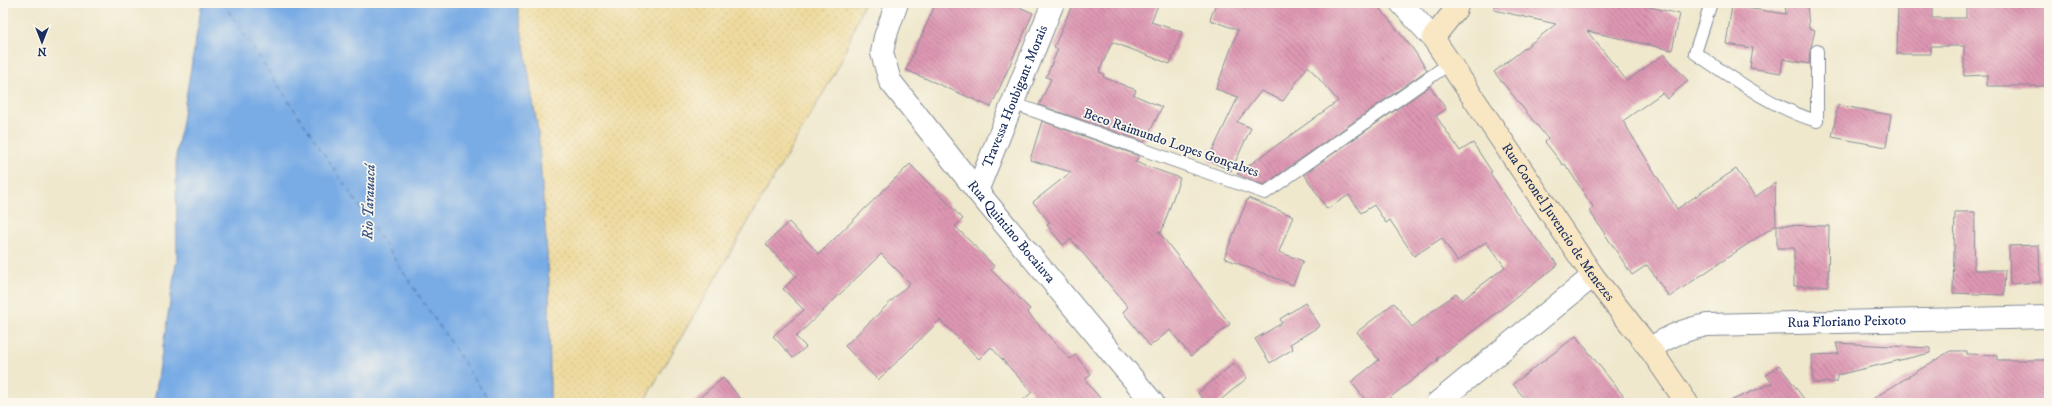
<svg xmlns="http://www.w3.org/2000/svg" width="2052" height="406" viewBox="0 0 2052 406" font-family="'IM FELL DW Pica',serif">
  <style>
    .sand { fill: url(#sand-dots); stroke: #84847e }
    .water { fill: #79ace5; stroke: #4a6ea2 }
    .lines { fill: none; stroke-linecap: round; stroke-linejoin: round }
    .ferry { stroke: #375486; stroke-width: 1; stroke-dasharray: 5 4; stroke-linecap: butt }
    .building { fill: url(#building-back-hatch) }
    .lane-casing { stroke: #858c96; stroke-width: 14 }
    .street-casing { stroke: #858c96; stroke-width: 24 }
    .secondary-casing { stroke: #858c96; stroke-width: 24 }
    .lane { stroke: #fff; stroke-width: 12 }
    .street { stroke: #fff; stroke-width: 22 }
    .secondary { stroke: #f9e7c3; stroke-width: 22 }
    .labels { text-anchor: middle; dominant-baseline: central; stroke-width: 3.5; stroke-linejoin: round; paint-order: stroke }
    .street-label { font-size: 14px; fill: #1b2f5e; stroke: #fbf7ec }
    .water-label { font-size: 15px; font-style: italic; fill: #375486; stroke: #fbf7ec }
  </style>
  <defs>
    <pattern id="sand-dots" width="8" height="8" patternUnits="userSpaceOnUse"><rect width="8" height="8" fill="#eeda9e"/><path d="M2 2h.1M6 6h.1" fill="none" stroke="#ccbb8a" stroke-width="1.8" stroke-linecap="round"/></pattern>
    <pattern id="building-back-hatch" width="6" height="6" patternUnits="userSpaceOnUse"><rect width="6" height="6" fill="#de97b2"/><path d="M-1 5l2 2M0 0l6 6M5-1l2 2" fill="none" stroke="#b37c94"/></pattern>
  </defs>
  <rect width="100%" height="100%" fill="#fbf7ec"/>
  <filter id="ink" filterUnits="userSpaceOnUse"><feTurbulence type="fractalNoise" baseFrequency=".025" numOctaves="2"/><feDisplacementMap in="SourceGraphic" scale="8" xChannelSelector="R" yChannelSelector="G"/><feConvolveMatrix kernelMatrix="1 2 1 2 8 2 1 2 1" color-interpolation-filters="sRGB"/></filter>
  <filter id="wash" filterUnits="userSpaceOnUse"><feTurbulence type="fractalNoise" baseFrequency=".012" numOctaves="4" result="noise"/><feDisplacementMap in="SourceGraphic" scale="16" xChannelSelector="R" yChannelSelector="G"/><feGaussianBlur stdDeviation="0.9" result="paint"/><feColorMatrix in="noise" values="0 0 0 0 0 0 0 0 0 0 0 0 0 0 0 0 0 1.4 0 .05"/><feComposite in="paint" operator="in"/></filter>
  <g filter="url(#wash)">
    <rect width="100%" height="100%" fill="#efe8cd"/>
    <path class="sand" d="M 517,3 L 864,3 L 840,64 L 643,403 L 550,403 L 549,282 L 538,132 Z"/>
    <path class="water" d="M 202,3 L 517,3 L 538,132 L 549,282 L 550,403 L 154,403 L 177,258 L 176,156 Z"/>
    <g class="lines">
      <path class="ferry" d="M 223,3 L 491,403"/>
    </g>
    <g id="blocks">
      <g class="building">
        <path d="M 936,3 L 1010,3 L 1033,13 L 991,107 L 906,70 Z"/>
        <path d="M 1073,3 L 1159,3 L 1151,22 L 1182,32 L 1170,64 L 1112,42 L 1099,72 L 1104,74 L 1103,77 L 1136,90 L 1134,95 L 1162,107 L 1145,142 L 1039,105 L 1051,79 L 1046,77 L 1058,49 L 1054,47 Z"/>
        <path d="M 1216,3 L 1375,3 L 1413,49 L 1427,70 L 1264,185 L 1237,174 L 1338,101 L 1308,66 L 1283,101 L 1261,91 L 1237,122 L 1251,128 L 1231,171 L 1208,160 L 1238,97 L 1216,89 L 1238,30 L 1210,20 Z"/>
        <path d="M 1495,3 L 1632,3 L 1680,14 L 1672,50 L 1587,31 L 1627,81 L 1664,54 L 1688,81 L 1667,99 L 1662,93 L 1623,121 L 1677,209 L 1736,169 L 1755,197 L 1775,183 L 1776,225 L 1669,297 L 1647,265 L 1632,275 L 1589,210 L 1593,207 L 1565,164 L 1563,165 L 1545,142 L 1548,139 L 1494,72 L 1556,24 L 1494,10 Z"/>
        <path d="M 1785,3 L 1807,3 L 1809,28 L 1815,30 L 1810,51 L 1809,64 L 1783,59 L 1781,73 L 1750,68 L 1753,48 L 1726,44 L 1732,6 L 1786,14 Z"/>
        <path d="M 1898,3 L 1932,3 L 1932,18 L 1966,18 L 1966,3 L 2047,3 L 2047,86 L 1987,86 L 1987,75 L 1964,76 L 1964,46 L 1931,46 L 1931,54 L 1897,54 Z"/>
        <path d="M 1430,86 L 1446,109 L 1436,116 L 1460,151 L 1473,143 L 1492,172 L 1490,173 L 1523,222 L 1558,265 L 1437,359 L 1438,360 L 1383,403 L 1368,403 L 1351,382 L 1379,360 L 1357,332 L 1394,303 L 1412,327 L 1456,293 L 1462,300 L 1505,267 L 1486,242 L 1457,261 L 1442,238 L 1414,256 L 1390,220 L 1386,223 L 1374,205 L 1361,213 L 1349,195 L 1327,209 L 1304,174 Z"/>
        <path d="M 1838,105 L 1891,115 L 1886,147 L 1832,137 Z"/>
        <path d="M 1042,121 L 1139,156 L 1135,162 L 1180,178 L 1161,233 L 1158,231 L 1230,324 L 1191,356 L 1170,330 L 1150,346 L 1123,312 L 1128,307 L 1071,239 L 1063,245 L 1047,225 L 1050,223 L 1033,202 L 1071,172 L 1030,160 Z"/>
        <path d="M 910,164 L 963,219 L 955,226 L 995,267 L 991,270 L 1030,309 L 1027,312 L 1070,359 L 1075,355 L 1091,374 L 1085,380 L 1104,403 L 1020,403 L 1032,392 L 991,347 L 979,359 L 940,320 L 878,380 L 845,346 L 910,283 L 881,254 L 796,337 L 806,347 L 793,358 L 773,336 L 804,310 L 783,289 L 796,276 L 766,244 L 789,222 L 819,254 Z"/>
        <path d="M 1248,198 L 1293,216 L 1279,252 L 1303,261 L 1293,285 L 1224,258 Z"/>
        <path d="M 1955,212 L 1975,212 L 1974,270 L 2005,270 L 2004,295 L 1953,293 Z"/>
        <path d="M 1777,225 L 1829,226 L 1828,286 L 1794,286 L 1794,248 L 1777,248 Z"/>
        <path d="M 2039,245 L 2040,282 L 2010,284 L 2009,246 Z"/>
        <path d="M 1305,303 L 1320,326 L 1290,344 L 1293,349 L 1270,363 L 1255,339 L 1282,323 L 1280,319 Z"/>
        <path d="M 1576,336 L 1629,403 L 1528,403 L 1513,384 Z"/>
        <path d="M 1836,343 L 1930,348 L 1930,353 L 1837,375 L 1837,382 L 1813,383 L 1812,355 L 1839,354 Z"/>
        <path d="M 1950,351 L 1967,351 L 1967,354 L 1997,355 L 1997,360 L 2049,360 L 2049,403 L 1866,403 Z"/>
        <path d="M 1234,363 L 1247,378 L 1217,403 L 1206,403 L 1198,393 Z"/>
        <path d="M 1779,365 L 1807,403 L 1725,403 L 1772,383 L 1766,375 Z"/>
        <path d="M 723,378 L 744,403 L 693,403 Z"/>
      </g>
    </g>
  </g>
  <g filter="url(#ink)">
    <use href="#blocks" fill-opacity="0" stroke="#858c96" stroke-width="1"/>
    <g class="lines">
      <g class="lane-casing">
        <g id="lane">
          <path d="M 1711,3 L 1695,53 C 1729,76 1777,110 1817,121 L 1817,51"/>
          <path d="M 1012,103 L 1265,193 L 1450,63"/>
        </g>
      </g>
      <g class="street-casing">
        <g id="street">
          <path id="s1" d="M 897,3 L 885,37 L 882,53 L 890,81 L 977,191 L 1153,403"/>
          <path d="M 1401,3 L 1433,38"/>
          <path id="s2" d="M 977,191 L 1053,3"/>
          <path id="s3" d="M 1650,349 C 1668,336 1685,329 1707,325 L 2049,317"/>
          <path d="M 1437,403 L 1593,276"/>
        </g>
      </g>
      <g class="secondary-casing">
        <g id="secondary">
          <path id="s4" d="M 1458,3 L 1456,9 L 1433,38 L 1593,276 L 1650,349 L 1687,403"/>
        </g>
      </g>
      <use href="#lane" class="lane"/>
      <use href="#street" class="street"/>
      <use href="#secondary" class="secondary"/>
    </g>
  </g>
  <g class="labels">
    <g class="street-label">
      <text stroke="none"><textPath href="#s2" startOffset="102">Travessa Houbigant Morais</textPath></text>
      <text transform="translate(1171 143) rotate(19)">Beco Raimundo Lopes Gonçalves</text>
      <text stroke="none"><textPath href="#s4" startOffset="266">Rua Coronel Juvencio de Menezes</textPath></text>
      <text stroke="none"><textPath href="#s1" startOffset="275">Rua Quintino Bocaiuva</textPath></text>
      <text stroke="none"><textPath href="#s3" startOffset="202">Rua Floriano Peixoto</textPath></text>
    </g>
    <g class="water-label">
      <text transform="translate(369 202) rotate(-88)">Rio Tarauacá</text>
    </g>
  </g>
  <rect width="2052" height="406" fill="none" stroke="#fbf7ec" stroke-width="16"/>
  <g transform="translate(42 42) rotate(180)" stroke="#fbf7ec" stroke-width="3" paint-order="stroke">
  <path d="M0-3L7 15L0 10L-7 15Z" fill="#1b2f5e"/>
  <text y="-6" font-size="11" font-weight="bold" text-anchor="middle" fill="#1b2f5e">N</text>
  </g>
</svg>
